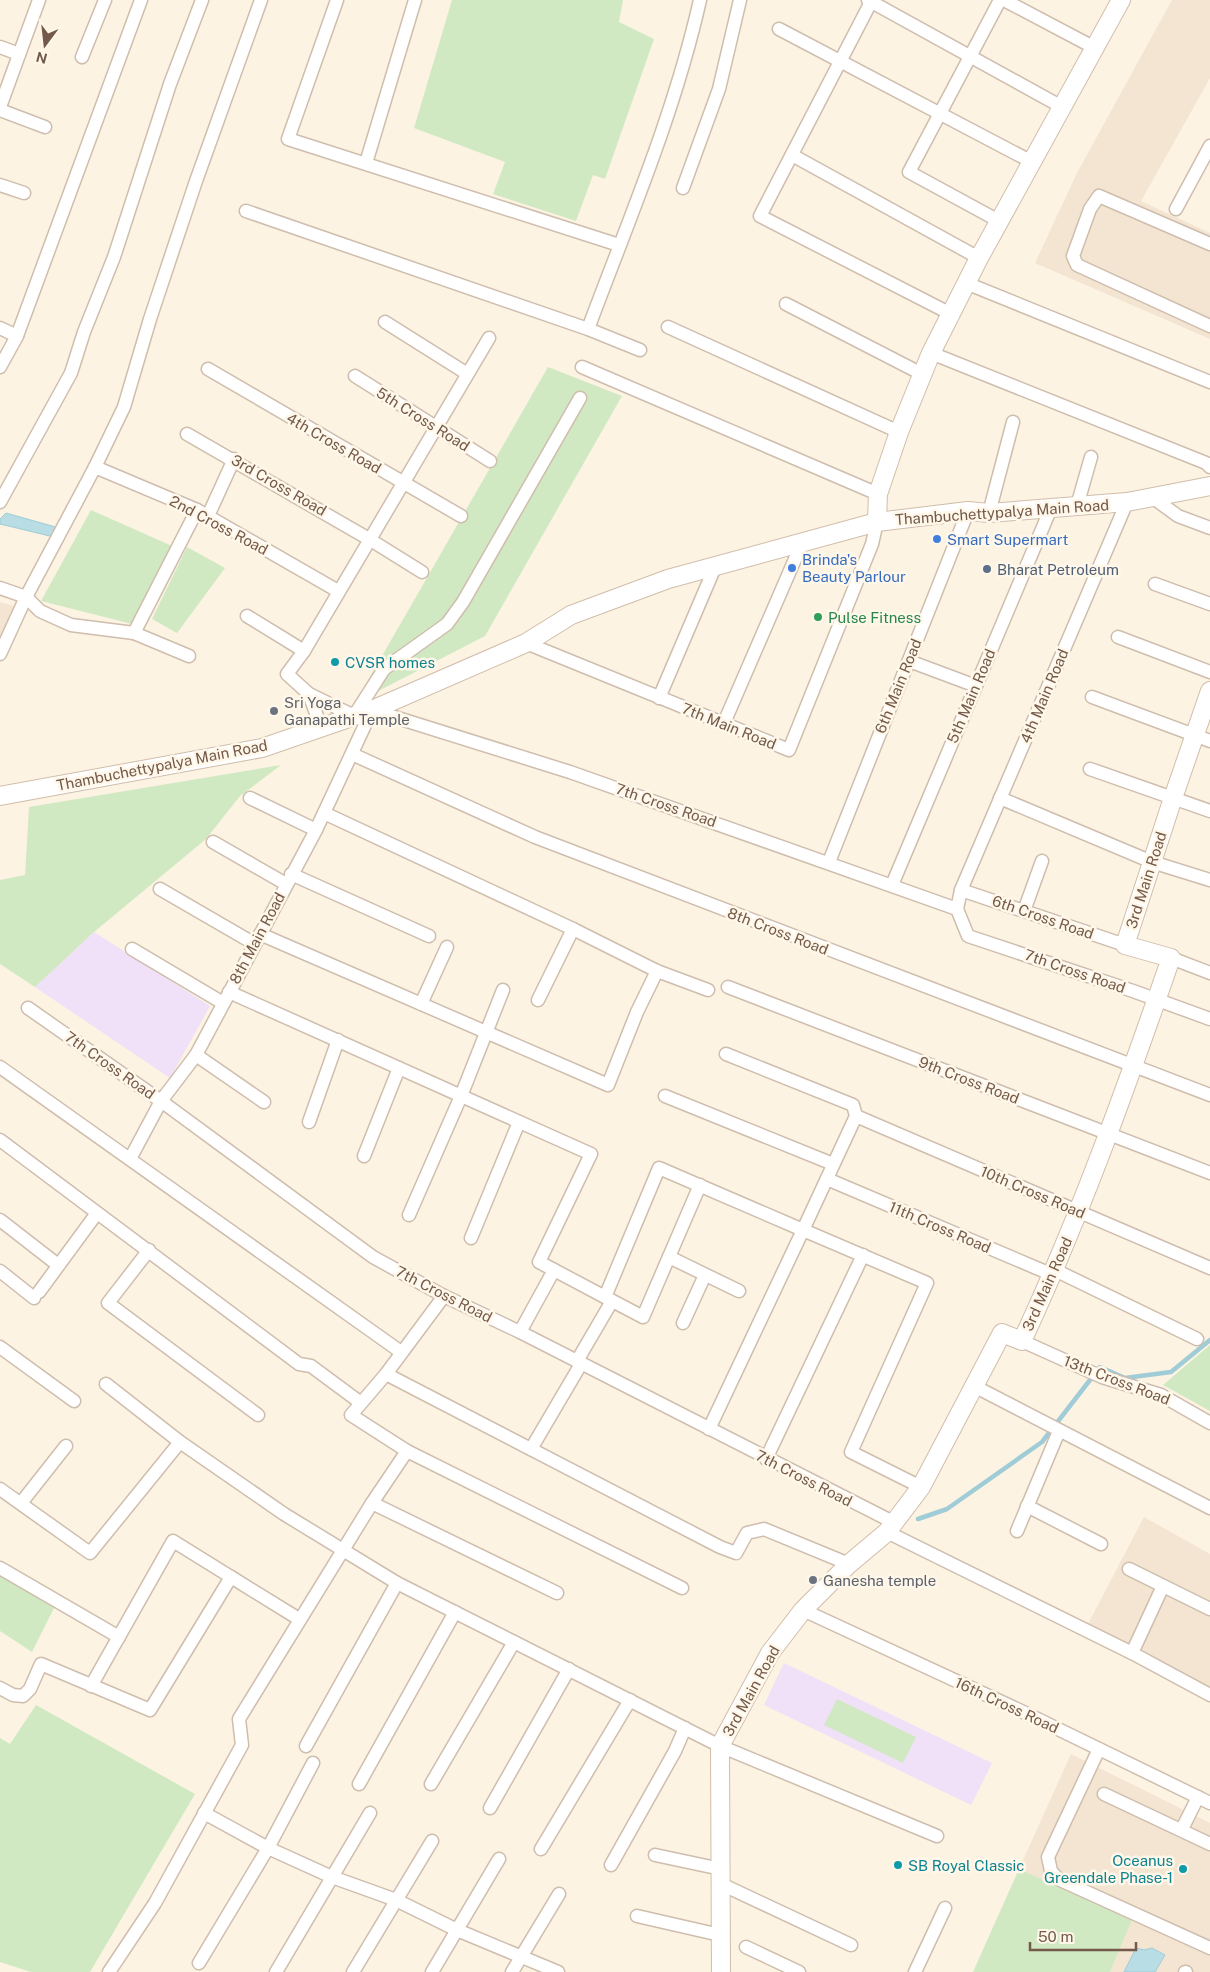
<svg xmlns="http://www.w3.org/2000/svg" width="1210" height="1972" viewBox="0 0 1210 1972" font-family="'Public Sans',sans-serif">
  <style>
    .residential { fill: #f3e5d2 }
    .education { fill: #f0e0f8 }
    .green { fill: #d1e9c2 }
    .water { fill: #b8dde4; stroke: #9fccd6 }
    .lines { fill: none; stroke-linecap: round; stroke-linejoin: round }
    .stream { stroke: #9fccd6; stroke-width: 4.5 }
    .street-casing { stroke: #cfbdad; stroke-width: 15 }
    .secondary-casing { stroke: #d1bdaa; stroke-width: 20 }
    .street { stroke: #fff; stroke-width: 12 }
    .secondary { stroke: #fff; stroke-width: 18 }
    .shop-dot { fill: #3f7fe0; stroke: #fff7e9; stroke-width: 2 }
    .service-dot { fill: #5c6f8a; stroke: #fff7e9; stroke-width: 2 }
    .leisure-dot { fill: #2e9e5b; stroke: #fff7e9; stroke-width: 2 }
    .culture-dot { fill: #0f9aa8; stroke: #fff7e9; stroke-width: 2 }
    .worship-dot { fill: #6b7280; stroke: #fff7e9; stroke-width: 2 }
    .labels { text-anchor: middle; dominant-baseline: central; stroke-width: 5; stroke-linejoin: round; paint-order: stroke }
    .street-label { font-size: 15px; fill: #735a4a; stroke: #fff7e9 }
    .shop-label { font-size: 15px; fill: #366cbe; stroke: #fff7e9; text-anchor: start }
    .service-label { font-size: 15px; fill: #4e5e75; stroke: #fff7e9; text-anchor: start }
    .leisure-label { font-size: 15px; fill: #27864d; stroke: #fff7e9; text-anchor: start }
    .culture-label { font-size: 15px; fill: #0d838f; stroke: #fff7e9; text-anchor: start }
    .worship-label { font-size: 15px; fill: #5b616d; stroke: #fff7e9; text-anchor: start }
  </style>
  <rect width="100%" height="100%" fill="#fcf3e3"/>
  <g class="residential">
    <path d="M 1172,0 L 1210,0 L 1210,78 L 1141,201 L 1210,233 L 1210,339 L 1035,263 L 1077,173 Z"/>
    <path d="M 0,602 L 17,607 L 0,643 Z"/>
    <path d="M 1144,1517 L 1210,1554 L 1210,1688 L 1088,1624 Z"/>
    <path d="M 1071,1754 L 1210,1823 L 1210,1972 L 1110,1972 L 1132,1920 L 1019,1869 Z"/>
  </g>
  <g class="education">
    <path d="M 94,932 L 210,1006 L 170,1078 L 35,987 Z"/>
    <path d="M 784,1663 L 992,1763 L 971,1805 L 764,1705 Z"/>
  </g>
  <g class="green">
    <path d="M 452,0 L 623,0 L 619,22 L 654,39 L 605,179 L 593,175 L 576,221 L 493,194 L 505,162 L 414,128 Z"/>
    <path d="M 548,367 L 622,396 L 485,636 L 355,703 Z"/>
    <path d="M 91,510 L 172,546 L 132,624 L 41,601 Z"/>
    <path d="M 187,547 L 225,568 L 177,633 L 152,619 Z"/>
    <path d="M 281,765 L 240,796 L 206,839 L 94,932 L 35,987 L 0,964 L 0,880 L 25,875 L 29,807 Z"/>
    <path d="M 1210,1345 L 1210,1411 L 1163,1385 Z"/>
    <path d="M 0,1575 L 54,1608 L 32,1652 L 0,1631 Z"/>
    <path d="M 837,1699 L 916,1737 L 903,1763 L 824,1725 Z"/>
    <path d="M 36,1705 L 195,1794 L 90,1972 L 31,1972 L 0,1962 L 0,1738 L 10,1744 Z"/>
    <path d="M 1019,1869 L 1132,1920 L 1110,1972 L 973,1972 Z"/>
  </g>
  <g class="water">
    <path d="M 6,513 L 59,528 L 54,537 L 0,524 L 0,519 Z"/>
    <path d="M 1136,1948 L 1144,1950 L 1152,1948 L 1165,1955 L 1155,1972 L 1124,1972 Z"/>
  </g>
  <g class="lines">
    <path class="stream" d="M 918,1519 L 947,1509 L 1042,1442 L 1100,1367 L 1125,1378 L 1171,1372 L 1210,1340"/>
    <g class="street-casing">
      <g id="street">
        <path d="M 337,0 L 288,139 L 619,245"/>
        <path d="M 868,0 L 1062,107"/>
        <path d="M 872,0 L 760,216 L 951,314"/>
        <path d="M 1004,0 L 1095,48"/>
        <path d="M 779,29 L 1032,162"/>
        <path d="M 0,47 L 19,54"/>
        <path d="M 82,57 L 105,0"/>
        <path d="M 0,107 L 39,0"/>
        <path d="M 0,110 L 45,127"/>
        <path d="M 792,155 L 979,258"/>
        <path d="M 366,163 L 415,0"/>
        <path d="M 0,185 L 24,193"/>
        <path d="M 683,188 L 719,89 L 740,0"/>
        <path d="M 1176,209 L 1210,146"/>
        <path d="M 246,211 L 588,329 L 640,350"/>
        <path d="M 999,221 L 909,172 L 1000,0"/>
        <path d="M 1210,244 L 1099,196 L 1090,209 L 1073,256 L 1077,265 L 1210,326"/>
        <path d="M 966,283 L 1210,382"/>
        <path d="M 786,304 L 922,374"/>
        <path d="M 385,322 L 466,373"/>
        <path d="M 668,327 L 899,432"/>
        <path d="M 0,328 L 17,336"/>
        <path d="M 588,329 C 629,219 674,115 700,0"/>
        <path d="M 489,338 L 304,651 L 287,674 L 309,694 L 354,716 L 384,669 L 447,624 L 463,602 L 580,398"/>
        <path d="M 931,353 L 1206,463 L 1210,467"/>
        <path d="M 0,367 L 17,336 L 141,0"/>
        <path d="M 582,367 L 878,494"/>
        <path d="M 208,369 L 461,516"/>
        <path d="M 355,376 L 490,461"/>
        <path d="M 187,434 L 369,539 L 422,572"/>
        <path d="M 95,467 L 197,510 L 338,591"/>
        <path d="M 1152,497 L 1178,516 L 1210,528"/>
        <path d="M 0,502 L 71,373 L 84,332 L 114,257 L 170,84 L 202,0"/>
        <path d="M 1077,506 L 1091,457"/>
        <path d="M 989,513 L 1013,422"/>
        <path d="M 208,516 L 234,459"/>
        <path d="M 1155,584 L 1210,604"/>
        <path d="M 0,588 L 26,597 L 40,611 L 71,625 L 134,633 L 197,510"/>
        <path d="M 247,616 L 304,651"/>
        <path d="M 134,633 L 189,656"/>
        <path d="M 1118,637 L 1210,672"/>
        <path d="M 526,643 L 789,750 L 872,544 L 877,522"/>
        <path d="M 0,654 L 26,597 L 95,467 L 124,407 L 150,319 L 196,181 L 261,0"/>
        <path d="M 909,661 L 976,686"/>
        <path d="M 309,694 L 321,727"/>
        <path d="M 1092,697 L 1210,741"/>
        <path d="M 659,698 L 715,567"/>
        <path d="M 724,723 L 802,543"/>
        <path d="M 352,754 L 535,837 L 1210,1095"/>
        <path d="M 1090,769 L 1210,811"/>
        <path d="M 250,798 L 316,830"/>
        <path d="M 1000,798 L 1152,862 L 1210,880"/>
        <path d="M 324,813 L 573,929 L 657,971 L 708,990"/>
        <path d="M 213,842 L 286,884"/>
        <path d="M 829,862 L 968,511"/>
        <path d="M 291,874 L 429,936"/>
        <path d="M 892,885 L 1051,508"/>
        <path d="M 160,889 L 255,944"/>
        <path d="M 961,890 L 1125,945"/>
        <path d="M 957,909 L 968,936 L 1133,991 L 1210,1019"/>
        <path d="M 1024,911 L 1042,861"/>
        <path d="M 260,934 L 608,1085 L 637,1012 L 657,971"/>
        <path d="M 132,949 L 223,1003"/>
        <path d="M 1171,958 L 1210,973"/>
        <path d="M 728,987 L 1210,1173"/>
        <path d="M 229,992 L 591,1154 L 539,1262 L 605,1297"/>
        <path d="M 538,1000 L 573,929"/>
        <path d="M 421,1004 L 447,947"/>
        <path d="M 28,1008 L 161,1101 L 373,1257 L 444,1296 L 520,1332 L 893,1522"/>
        <path d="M 196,1055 L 264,1102"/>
        <path d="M 0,1067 L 401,1352"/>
        <path d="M 665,1096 L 833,1164"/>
        <path d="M 856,1116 L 1210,1268"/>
        <path d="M 309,1122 L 338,1040"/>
        <path d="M 0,1140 L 299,1364 L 311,1366 L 361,1403"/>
        <path d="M 364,1156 L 399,1068"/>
        <path d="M 130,1159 L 161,1101 L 196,1055 L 316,830 L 372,710 L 570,772 L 957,909 L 961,890 L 1127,502"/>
        <path d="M 827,1179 L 1053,1275"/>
        <path d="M 700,1185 L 643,1317 L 605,1297 L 659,1168 L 803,1230 L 856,1116 L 853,1105 L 726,1054"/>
        <path d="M 409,1215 L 461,1096 L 503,990"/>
        <path d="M 0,1220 L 58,1265"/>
        <path d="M 471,1238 L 519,1122"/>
        <path d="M 149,1250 L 108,1303 L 258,1415"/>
        <path d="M 669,1257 L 739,1291"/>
        <path d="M 1055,1270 L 1197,1339"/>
        <path d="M 0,1271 L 34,1298"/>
        <path d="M 39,1292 L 97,1213"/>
        <path d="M 444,1296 L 386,1374 L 351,1415 L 407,1451 L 682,1588"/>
        <path d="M 683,1323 L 705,1275"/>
        <path d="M 520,1332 L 554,1270"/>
        <path d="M 1022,1341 L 1102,1377 L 1161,1395 L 1210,1423"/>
        <path d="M 0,1347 L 74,1401"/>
        <path d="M 577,1361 L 612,1301"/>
        <path d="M 386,1374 L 720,1547 L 736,1553 L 747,1533 L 764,1529 L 849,1564"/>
        <path d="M 106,1384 L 180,1442 L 284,1514 L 397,1583 L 720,1746 L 937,1836"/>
        <path d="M 972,1385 L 1210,1508"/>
        <path d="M 709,1429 L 803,1230 L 927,1283 L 851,1452 L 921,1487"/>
        <path d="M 531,1449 L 581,1364"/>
        <path d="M 766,1459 L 863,1255"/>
        <path d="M 0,1489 L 90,1553 L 180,1442"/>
        <path d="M 21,1503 L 66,1446"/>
        <path d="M 372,1503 L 557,1593"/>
        <path d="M 1027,1506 L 1101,1544"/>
        <path d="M 1017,1531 L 1059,1431"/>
        <path d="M 887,1532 L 1132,1653 L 1210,1695"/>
        <path d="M 0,1568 L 119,1637"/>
        <path d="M 1129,1569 L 1210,1609"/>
        <path d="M 803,1610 L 1021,1711 L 1210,1803"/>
        <path d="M 1132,1653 L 1163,1586"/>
        <path d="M 91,1686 L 173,1541 L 231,1577"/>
        <path d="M 0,1688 L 13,1695 L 23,1696 L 30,1689 L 41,1664 L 150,1710 L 231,1577 L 299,1619"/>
        <path d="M 306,1746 L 397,1583"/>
        <path d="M 1099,1749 L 1048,1857 L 1051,1871 L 1058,1879 L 1210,1948"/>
        <path d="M 359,1784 L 455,1612"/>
        <path d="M 431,1784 L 514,1642"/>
        <path d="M 1104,1794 L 1210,1844"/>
        <path d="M 490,1808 L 569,1669"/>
        <path d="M 204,1813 L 268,1848 L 332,1877 L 396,1900 L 457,1930 L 558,1972"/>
        <path d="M 1182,1829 L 1198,1797"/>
        <path d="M 541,1849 L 630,1700"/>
        <path d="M 655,1855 L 721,1869"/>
        <path d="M 611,1865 L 675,1751 L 685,1728"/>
        <path d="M 721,1884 L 851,1945"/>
        <path d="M 637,1916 L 720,1935"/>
        <path d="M 746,1947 L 799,1972"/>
        <path d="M 199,1963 L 268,1848 L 313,1763"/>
        <path d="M 109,1972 L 155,1903 L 242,1745 L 239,1719 L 372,1503 L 407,1451"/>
        <path d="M 276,1972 L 370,1813"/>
        <path d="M 353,1972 L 432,1841"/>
        <path d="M 432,1972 L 499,1859"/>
        <path d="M 512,1972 L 559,1894"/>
        <path d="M 915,1972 L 945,1908"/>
        <path d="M 1185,1972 L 1186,1972"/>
      </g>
    </g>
    <g class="secondary-casing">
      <g id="secondary">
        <path d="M 877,522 L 878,494 L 899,432 L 931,353 L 979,258 L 1121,0"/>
        <path d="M 0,796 L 262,748 L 372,710 L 526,643 L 571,615 L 668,579 L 877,522 L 968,511 L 989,513 L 1127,502 L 1210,486"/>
        <path d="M 721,1972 L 720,1746 L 770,1653 L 803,1610 L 849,1564 L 887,1532 L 921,1487 L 1002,1333 L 1022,1341 C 1080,1217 1126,1088 1171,958 L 1125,945 L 1173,798 L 1210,691"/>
      </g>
    </g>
    <use href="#street" class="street"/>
    <use href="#secondary" class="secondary"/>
  </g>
  <g class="shop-dot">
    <circle cx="937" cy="539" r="5"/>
    <circle cx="792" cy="568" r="5"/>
  </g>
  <circle class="service-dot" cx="987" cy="569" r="5"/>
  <circle class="leisure-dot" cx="818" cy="617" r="5"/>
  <g class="culture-dot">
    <circle cx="335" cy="662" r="5"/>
    <circle cx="898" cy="1865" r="5"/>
    <circle cx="1183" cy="1869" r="5"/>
  </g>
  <g class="worship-dot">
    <circle cx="274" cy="711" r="5"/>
    <circle cx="813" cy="1580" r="5"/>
  </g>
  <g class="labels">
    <g class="street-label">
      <text transform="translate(423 419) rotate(32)">5th Cross Road</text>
      <text transform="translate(334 443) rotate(30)">4th Cross Road</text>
      <text transform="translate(279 485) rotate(30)">3rd Cross Road</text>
      <text transform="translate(1002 512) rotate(-4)">Thambuchettypalya Main Road</text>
      <text transform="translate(219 525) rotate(28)">2nd Cross Road</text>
      <text transform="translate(898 686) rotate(-68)">6th Main Road</text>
      <text transform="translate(971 696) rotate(-67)">5th Main Road</text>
      <text transform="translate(1044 696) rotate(-67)">4th Main Road</text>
      <text transform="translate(729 726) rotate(22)">7th Main Road</text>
      <text transform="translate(162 765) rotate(-11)">Thambuchettypalya Main Road</text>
      <text transform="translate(666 805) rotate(19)">7th Cross Road</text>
      <text transform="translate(1146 880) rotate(-72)">3rd Main Road</text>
      <text transform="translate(1043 917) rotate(19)">6th Cross Road</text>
      <text transform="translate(778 931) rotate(21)">8th Cross Road</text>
      <text transform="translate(257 938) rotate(-62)">8th Main Road</text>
      <text transform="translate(1075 971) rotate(19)">7th Cross Road</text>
      <text transform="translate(110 1065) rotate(35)">7th Cross Road</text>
      <text transform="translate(969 1080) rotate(21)">9th Cross Road</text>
      <text transform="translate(1033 1192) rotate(23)">10th Cross Road</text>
      <text transform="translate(940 1227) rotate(23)">11th Cross Road</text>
      <text transform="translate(1047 1284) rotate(-66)">3rd Main Road</text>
      <text transform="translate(444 1294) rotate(27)">7th Cross Road</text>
      <text transform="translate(1117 1380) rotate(21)">13th Cross Road</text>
      <text transform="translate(804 1478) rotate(27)">7th Cross Road</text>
      <text transform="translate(751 1691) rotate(-61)">3rd Main Road</text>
      <text transform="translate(1007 1705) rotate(25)">16th Cross Road</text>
    </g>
    <g class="shop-label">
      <text x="947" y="539">Smart Supermart</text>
      <text x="802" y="559">Brinda's<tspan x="802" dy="17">Beauty Parlour</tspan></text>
    </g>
    <g class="service-label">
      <text x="997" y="569">Bharat Petroleum</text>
    </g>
    <g class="leisure-label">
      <text x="828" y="617">Pulse Fitness</text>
    </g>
    <g class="culture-label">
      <text x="345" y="662">CVSR homes</text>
      <text x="1173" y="1860" text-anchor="end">Oceanus<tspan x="1173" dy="17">Greendale Phase-1</tspan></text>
      <text x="908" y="1865">SB Royal Classic</text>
    </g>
    <g class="worship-label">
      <text x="284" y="702">Sri Yoga<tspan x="284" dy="17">Ganapathi Temple</tspan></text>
      <text x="823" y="1580">Ganesha temple</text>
    </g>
  </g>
  <g transform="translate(45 45) rotate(195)" stroke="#fff7e9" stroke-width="4" paint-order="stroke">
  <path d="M0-4L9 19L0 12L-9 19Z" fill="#735a4a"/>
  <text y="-8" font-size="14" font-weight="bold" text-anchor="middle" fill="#735a4a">N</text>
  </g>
  <path d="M1030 1942v8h106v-8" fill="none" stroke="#735a4a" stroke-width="2.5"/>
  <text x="1038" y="1942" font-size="15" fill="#735a4a" stroke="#fff7e9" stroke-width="4" paint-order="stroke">50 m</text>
</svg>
